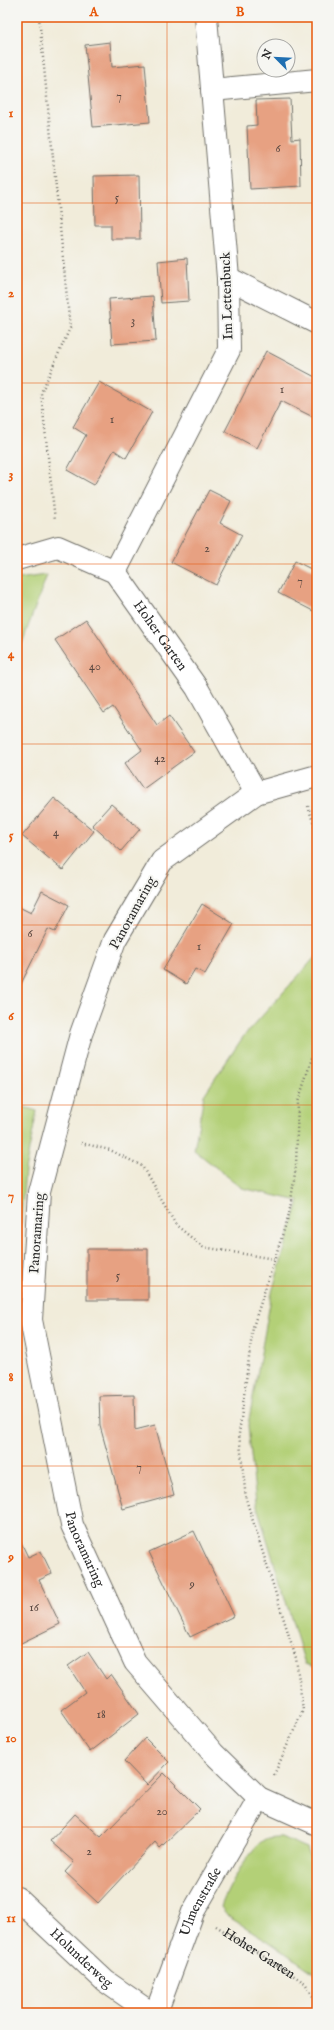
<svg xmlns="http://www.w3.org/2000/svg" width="334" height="2030" viewBox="0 0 334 2030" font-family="'IM FELL English',serif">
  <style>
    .green { fill: #b3d077; stroke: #6f7e51 }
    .building { fill: #e7a182 }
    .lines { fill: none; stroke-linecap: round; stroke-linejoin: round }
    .minor-casing { stroke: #706f68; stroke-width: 24 }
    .path { stroke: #706f68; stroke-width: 2.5; stroke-dasharray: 1 3; stroke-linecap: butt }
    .minor { stroke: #fff; stroke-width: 22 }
    .grid { fill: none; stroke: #e8590c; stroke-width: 1; stroke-opacity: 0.55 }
    .labels { text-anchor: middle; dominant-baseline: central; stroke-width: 4; stroke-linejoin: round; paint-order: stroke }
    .number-label { font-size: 12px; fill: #5a4841 }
    .street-label { font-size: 14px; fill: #2b2b2b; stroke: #f6f6f2 }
    .neatline { fill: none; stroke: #e8590c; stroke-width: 1.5 }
    .grid-label { font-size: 13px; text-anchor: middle; font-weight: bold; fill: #e8590c }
  </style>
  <rect width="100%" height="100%" fill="#f6f6f2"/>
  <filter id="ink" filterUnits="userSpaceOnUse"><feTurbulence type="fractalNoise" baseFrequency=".025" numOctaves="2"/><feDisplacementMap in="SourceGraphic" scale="8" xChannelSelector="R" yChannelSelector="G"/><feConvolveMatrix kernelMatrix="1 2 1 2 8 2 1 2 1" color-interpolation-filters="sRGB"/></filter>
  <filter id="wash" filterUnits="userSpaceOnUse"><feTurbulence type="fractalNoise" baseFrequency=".012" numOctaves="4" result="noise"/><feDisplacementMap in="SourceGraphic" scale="16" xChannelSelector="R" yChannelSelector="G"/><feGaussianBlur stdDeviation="0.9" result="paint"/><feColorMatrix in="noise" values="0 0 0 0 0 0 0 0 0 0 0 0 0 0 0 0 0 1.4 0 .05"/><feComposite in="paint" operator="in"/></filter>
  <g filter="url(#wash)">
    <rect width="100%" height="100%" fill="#f1ecda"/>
    <g class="green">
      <path d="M 47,575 L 17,657 L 17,579 Z"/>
      <path d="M 317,955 L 317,1668 L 305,1664 L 256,1503 L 248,1425 L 272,1292 L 299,1201 L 242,1188 L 194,1150 L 204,1095 L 243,1037 Z"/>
      <path d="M 17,1105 L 37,1111 L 25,1170 L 20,1235 L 17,1235 Z"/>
      <path d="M 281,1837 L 307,1848 L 317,1880 L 317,1975 L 268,1941 L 229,1917 L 221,1907 C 226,1891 252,1842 268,1838 C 272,1837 277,1837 281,1837 Z"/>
    </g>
    <g id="blocks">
      <g class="building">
        <path d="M 110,42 L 112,67 L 145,64 L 150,122 L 93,127 L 85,45 Z"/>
        <path d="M 290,99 L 292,139 L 300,138 L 301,186 L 250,189 L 247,126 L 257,125 L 256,100 Z"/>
        <path d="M 139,175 L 140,239 L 111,239 L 111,225 L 95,225 L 94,176 Z"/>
        <path d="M 187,258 L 189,301 L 161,303 L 158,261 Z"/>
        <path d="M 153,296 L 156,341 L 112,344 L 109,299 Z"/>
        <path d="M 266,351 L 317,378 L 317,419 L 281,401 L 257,448 L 225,431 Z"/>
        <path d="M 99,382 L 152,412 L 126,458 L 114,450 L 94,485 L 67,470 L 86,435 L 73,427 Z"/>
        <path d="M 209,490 L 231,501 L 220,523 L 242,535 L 216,585 L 171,562 Z"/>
        <path d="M 295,561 L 317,572 L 317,613 L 278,593 Z"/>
        <path d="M 86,619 L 157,725 L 169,716 L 194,752 L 143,789 L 125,763 L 142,750 L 113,707 L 104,713 L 55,640 Z"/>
        <path d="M 54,798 L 94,831 L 63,870 L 22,836 Z"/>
        <path d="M 111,804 L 140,829 L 121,851 L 92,825 Z"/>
        <path d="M 42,891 L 69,905 L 55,932 L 48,929 L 17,992 L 17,906 L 31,913 Z"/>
        <path d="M 202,904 L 234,924 L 205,974 L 195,969 L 186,984 L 163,970 Z"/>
        <rect x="87" y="1249" width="61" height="51"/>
        <path d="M 134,1395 L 135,1430 L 155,1425 L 174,1495 L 123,1509 L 100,1426 L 99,1396 Z"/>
        <path d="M 194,1531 L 234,1616 L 190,1637 L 149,1552 Z"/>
        <path d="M 17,1534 L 28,1557 L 41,1551 L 52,1574 L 39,1580 L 60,1624 L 17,1645 Z"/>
        <path d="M 88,1652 L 106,1679 L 111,1674 L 139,1714 L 90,1752 L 61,1710 L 85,1692 L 68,1666 Z"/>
        <path d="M 145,1738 L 169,1762 L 147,1785 L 124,1761 Z"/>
        <path d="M 164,1773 L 200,1809 L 160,1848 L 155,1842 L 98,1903 L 65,1872 L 74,1862 L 50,1841 L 75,1814 L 101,1837 Z"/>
      </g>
    </g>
  </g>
  <g filter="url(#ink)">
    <use href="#blocks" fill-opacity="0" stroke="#706f68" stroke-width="1"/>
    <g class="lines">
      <g class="minor-casing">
        <g id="minor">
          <path d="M 212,90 L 317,80"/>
          <path d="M 228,278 L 317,323"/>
          <path id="s2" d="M 17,559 L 58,547 L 115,572 L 197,688 L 256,793"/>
          <path d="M 115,572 L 229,350 L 228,278 L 206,17"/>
          <path id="s3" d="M 317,776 L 256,793 L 162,861 L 115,940 L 81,1034 L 39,1192 L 31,1320 L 72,1525 L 135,1662 L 213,1753 L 259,1798 L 317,1824"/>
          <path id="s4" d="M 17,1898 L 105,1981 L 151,2013"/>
          <path id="s5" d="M 156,2013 L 193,1912 L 259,1798"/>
        </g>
      </g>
      <g class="path">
        <path d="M 39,17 L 70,328 L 41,393 L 55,520"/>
        <path d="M 308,806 L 317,835"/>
        <path d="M 81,1143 L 110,1150 L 142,1166 L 176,1225 L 203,1247 L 274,1259"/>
        <path d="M 274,1775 L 303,1710 L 296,1658 L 246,1499 L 239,1434 L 253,1327 L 289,1214 L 296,1166 L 298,1102 L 312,1058 L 317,1052"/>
        <path id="s1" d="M 216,1926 L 305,1983 L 317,2003"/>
      </g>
      <use href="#minor" class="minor"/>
    </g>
  </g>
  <path class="grid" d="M 167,17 L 167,2013M 17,203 L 317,203M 17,383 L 317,383M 17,564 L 317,564M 17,744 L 317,744M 17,925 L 317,925M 17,1105 L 317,1105M 17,1286 L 317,1286M 17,1466 L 317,1466M 17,1647 L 317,1647M 17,1827 L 317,1827"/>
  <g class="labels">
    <g class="number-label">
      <text x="119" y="96">7</text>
      <text x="278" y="148">6</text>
      <text x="117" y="197">5</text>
      <text x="133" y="320">3</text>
      <text x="282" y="389">1</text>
      <text x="112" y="419">1</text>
      <text x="207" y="548">2</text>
      <text x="300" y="581">7</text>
      <text x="95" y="666">40</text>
      <text x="160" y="758">42</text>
      <text x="56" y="832">4</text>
      <text x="30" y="933">6</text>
      <text x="199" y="946">1</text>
      <text x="118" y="1275">5</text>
      <text x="139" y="1467">7</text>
      <text x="192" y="1584">9</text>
      <text x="34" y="1607">16</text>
      <text x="101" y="1714">18</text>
      <text x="162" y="1811">20</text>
      <text x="89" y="1851">2</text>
    </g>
    <g class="street-label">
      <text transform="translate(227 296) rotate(-92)">Im Lettenbuck</text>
      <text stroke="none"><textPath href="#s2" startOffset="183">Hoher Garten</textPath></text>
      <text transform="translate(133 913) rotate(-61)">Panoramaring</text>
      <text transform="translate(37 1233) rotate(-86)">Panoramaring</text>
      <text stroke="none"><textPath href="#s3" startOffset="899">Panoramaring</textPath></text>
      <text stroke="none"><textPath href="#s5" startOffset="120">Ulmenstraße</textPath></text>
      <text stroke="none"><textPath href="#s1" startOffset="51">Hoher Garten</textPath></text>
      <text stroke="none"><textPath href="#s4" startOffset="88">Holunderweg</textPath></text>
    </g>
  </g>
  <rect width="334" height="2030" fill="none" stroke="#f6f6f2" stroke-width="44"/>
  <g transform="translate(276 58) rotate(294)"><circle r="19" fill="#f6f6f2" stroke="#a5a5a2"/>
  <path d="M0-3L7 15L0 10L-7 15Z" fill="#1f6fb2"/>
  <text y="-6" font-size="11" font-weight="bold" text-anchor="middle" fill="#2b2b2b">N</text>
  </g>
  <rect x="22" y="22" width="290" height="1986" class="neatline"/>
  <g class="grid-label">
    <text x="94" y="16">A</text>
    <text x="240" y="16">B</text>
    <text x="11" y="117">1</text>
    <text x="11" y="297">2</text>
    <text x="11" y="478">3</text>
    <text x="11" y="658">4</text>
    <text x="11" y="839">5</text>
    <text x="11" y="1020">6</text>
    <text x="11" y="1200">7</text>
    <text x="11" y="1381">8</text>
    <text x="11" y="1561">9</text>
    <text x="11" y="1742">10</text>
    <text x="11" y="1922">11</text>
  </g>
</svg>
